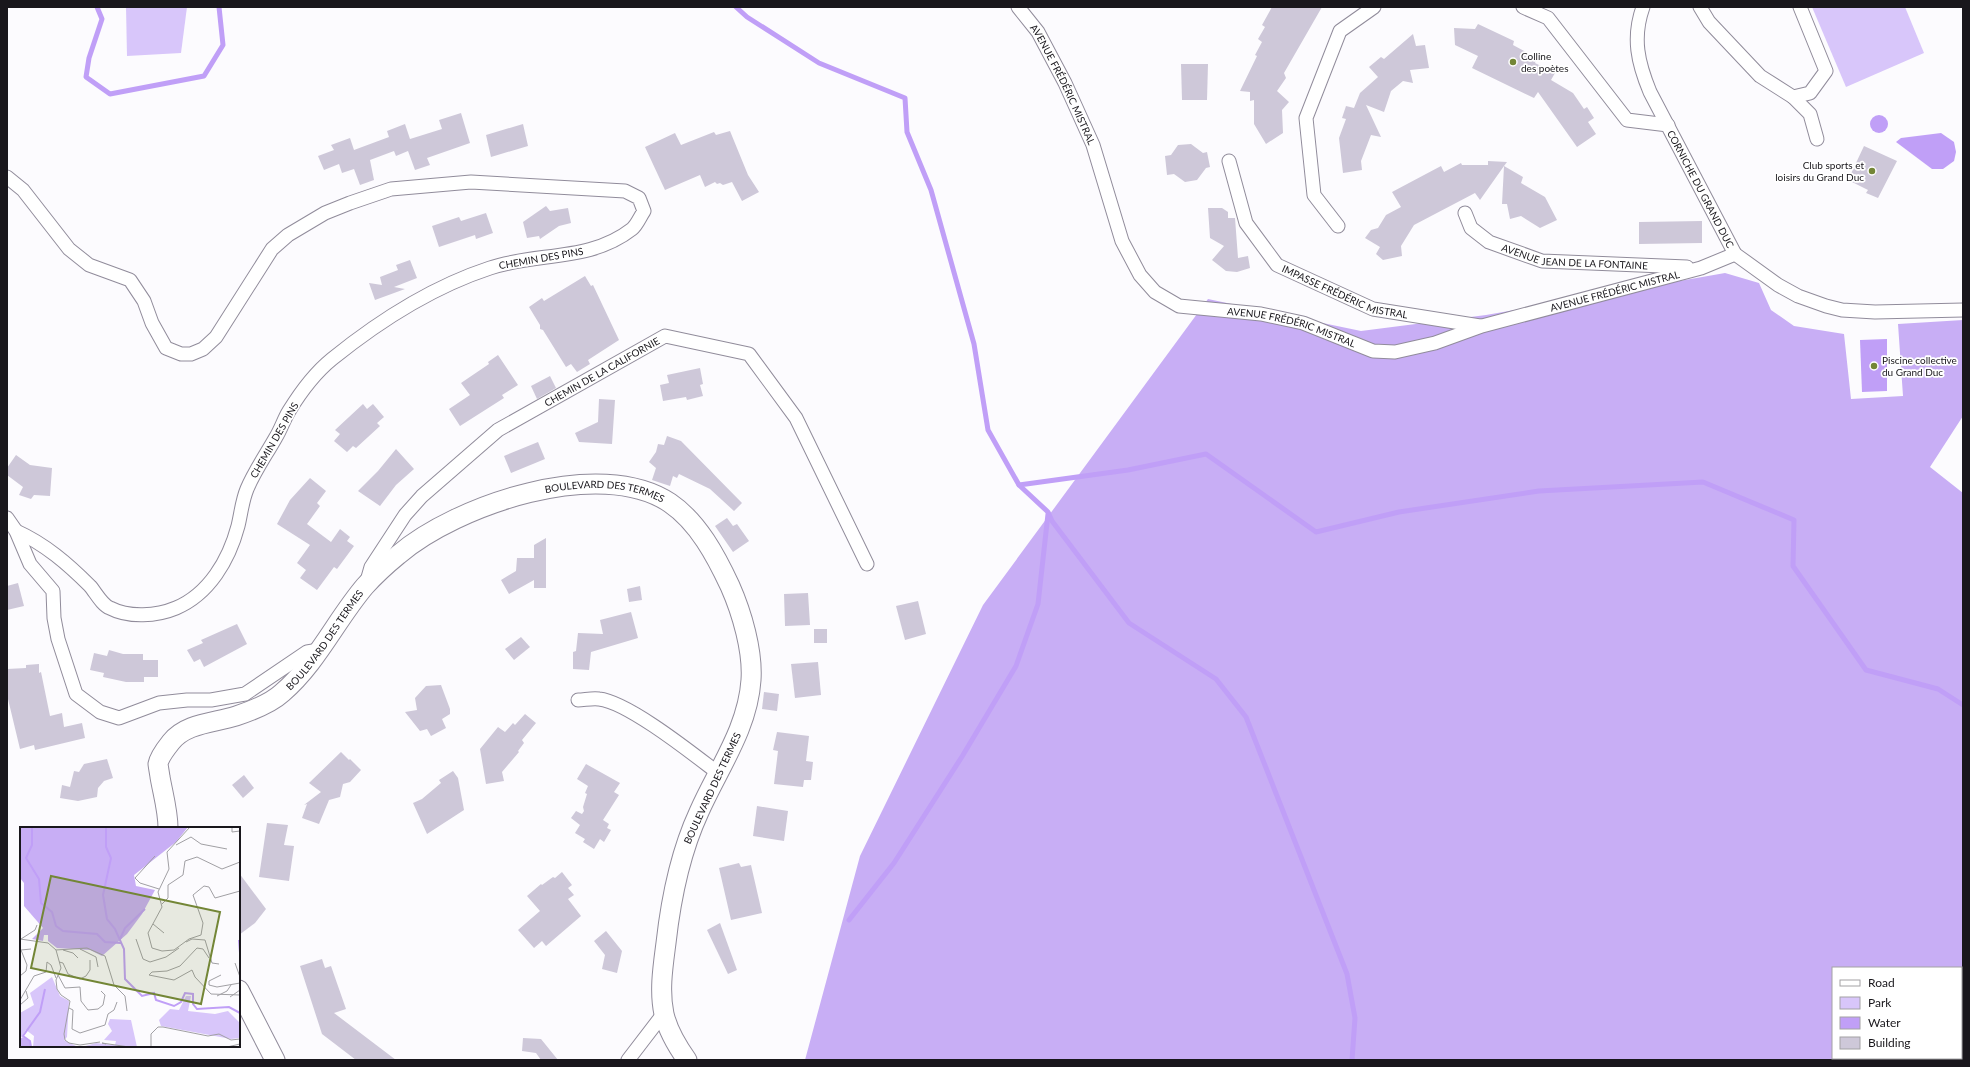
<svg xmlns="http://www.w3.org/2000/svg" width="1970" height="1067" viewBox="0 0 1970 1067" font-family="Lato,sans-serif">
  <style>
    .green { fill: #d8c6fa }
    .forest { fill: #c8aef5; fill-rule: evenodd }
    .water { fill: #c09ff7 }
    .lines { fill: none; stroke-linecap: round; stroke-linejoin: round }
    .stream { stroke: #c09ff7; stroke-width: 5 }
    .building { fill: #cec8d9 }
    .street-casing { stroke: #918c9b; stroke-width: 15 }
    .secondary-casing { stroke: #918c9b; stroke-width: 21 }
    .street { stroke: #fff; stroke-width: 13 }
    .secondary { stroke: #fff; stroke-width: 19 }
    .poi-dot { fill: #738636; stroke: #fff; stroke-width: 1.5 }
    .labels { text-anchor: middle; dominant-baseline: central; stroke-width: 3.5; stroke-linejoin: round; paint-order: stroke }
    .poi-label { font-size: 10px; fill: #19171c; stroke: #fff; text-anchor: start }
    .street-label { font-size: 10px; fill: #19171c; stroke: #fff }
    .inset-river { fill: none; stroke: #c09ff7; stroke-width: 2 }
    .inset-road { fill: none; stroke: #a1a0a4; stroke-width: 1 }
    .view { fill: #738636; fill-opacity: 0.15; stroke: #738636; stroke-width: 2 }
    .inset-edge { fill: none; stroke: #19171c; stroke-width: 2 }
  </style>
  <rect width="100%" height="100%" fill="#fcfbfe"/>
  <g class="green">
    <path d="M 126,7 L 187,7 L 181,53 L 127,56 Z"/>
    <path d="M 1812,7 L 1905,7 L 1924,53 L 1846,87 Z"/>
  </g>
  <path class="forest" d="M 1725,273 L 1759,283 L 1771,310 L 1794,326 L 1844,334 L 1851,399 L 1903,396 L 1898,324 L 1963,320 L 1963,416 L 1930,467 L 1963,493 L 1963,1060 L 805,1060 L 860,856 L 983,605 L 1208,299 L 1361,331 L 1486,315 ZM 1833,968 L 1961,968 L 1961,1058 L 1833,1058 Z"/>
  <g class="water">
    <circle cx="1879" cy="124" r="9"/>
    <path d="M 1941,133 L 1954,142 L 1956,152 L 1954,161 L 1943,169 L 1932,169 L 1896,142 L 1901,138 Z"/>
    <path d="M 1887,339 L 1887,391 L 1862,392 L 1860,340 Z"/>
  </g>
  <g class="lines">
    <g class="stream">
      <path d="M 97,7 L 102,19 L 89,58 L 86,77 L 110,94 L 204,76 L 223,45 L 219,7"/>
      <path d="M 736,7 L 747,17 L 819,63 L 905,98 L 907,132 L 931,190 L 974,344 L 988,430 L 1019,485 L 1048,512 L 1052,521 L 1129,623 L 1216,679 L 1246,717 L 1347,974 L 1355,1018 L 1352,1060"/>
      <path d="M 1019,485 L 1128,470 L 1206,454 L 1316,532 L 1399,512 L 1539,491 L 1703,482 L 1794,520 L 1793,566 L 1866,670 L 1938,689 L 1963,705"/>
      <path d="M 849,920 L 894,863 L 963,755 L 1016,666 L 1038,604 L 1048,514"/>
    </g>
  </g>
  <g class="building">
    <path d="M 1272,7 L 1322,7 L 1284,73 L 1286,78 L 1277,91 L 1289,102 L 1282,110 L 1283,133 L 1266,144 L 1254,124 L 1254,100 L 1250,101 L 1250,92 L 1240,91 L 1257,56 L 1255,55 L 1262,42 L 1258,39 L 1265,27 L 1262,25 Z"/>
    <path d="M 1478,24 L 1514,41 L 1513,45 L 1537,58 L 1535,63 L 1555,73 L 1551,80 L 1573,93 L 1584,109 L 1587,107 L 1594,118 L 1588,122 L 1596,134 L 1577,147 L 1538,92 L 1534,98 L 1472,68 L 1478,56 L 1455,45 L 1454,28 L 1475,29 Z"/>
    <path d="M 1413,34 L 1416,46 L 1425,45 L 1429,68 L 1410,70 L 1413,83 L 1403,81 L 1391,91 L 1384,112 L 1366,105 L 1381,137 L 1371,135 L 1361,161 L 1362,170 L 1343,173 L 1339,138 L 1346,119 L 1342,118 L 1346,106 L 1354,108 L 1360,93 L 1378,77 L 1369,67 L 1381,57 L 1384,59 Z"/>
    <path d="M 1181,64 L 1208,64 L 1207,100 L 1182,100 Z"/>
    <path d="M 461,113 L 470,143 L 427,158 L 430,165 L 415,170 L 408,151 L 396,156 L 394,151 L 370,160 L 374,180 L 360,185 L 354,169 L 342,173 L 339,164 L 324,170 L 318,156 L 334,150 L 331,145 L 350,138 L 354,150 L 389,137 L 387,131 L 405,124 L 410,139 L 442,129 L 439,120 Z"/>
    <path d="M 523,124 L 528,146 L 491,157 L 486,135 Z"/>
    <path d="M 730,131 L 748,175 L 759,192 L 742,201 L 732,182 L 723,185 L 720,183 L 717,184 L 715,182 L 705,187 L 700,175 L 665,190 L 645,147 L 675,133 L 681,145 L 714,132 L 716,135 Z"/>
    <path d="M 1191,144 L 1203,153 L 1207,152 L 1210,167 L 1206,168 L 1197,180 L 1185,182 L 1174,174 L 1167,175 L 1165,156 L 1171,155 L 1178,145 Z"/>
    <path d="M 1864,146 L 1897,161 L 1878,198 L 1866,193 L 1868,190 L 1848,180 Z"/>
    <path d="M 1488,161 L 1507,162 L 1504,166 L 1523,177 L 1521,183 L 1545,197 L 1557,220 L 1540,228 L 1521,216 L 1510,219 L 1507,204 L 1502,204 L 1504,166 L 1480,200 L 1475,193 L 1414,225 L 1401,246 L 1402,256 L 1383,260 L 1376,254 L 1380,247 L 1365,238 L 1371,230 L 1378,228 L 1386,215 L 1401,207 L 1392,192 L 1441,166 L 1444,172 L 1461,163 L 1462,165 L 1488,165 Z"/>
    <path d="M 546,206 L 550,211 L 568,208 L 571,223 L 559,226 L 540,239 L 539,236 L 527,238 L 523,222 Z"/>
    <path d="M 1208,208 L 1222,208 L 1228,212 L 1228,218 L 1235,218 L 1238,258 L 1248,256 L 1250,268 L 1237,272 L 1226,271 L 1212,260 L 1224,246 L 1210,238 Z"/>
    <path d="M 486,213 L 493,233 L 476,239 L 475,235 L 439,247 L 432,226 L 459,217 L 461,221 Z"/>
    <path d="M 1702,221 L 1702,243 L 1639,244 L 1639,222 Z"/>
    <path d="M 410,260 L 417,278 L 394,287 L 405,289 L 375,300 L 369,283 L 382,285 L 380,277 L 398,270 L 396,265 Z"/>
    <path d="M 585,276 L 591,286 L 593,285 L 619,340 L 588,360 L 590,364 L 577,372 L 571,364 L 566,367 L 543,330 L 540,329 L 540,325 L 529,307 L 542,298 L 544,301 Z"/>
    <path d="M 498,355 L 518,385 L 502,395 L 504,398 L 460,426 L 449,409 L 470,395 L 461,383 L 489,364 L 488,362 Z"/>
    <path d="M 700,368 L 703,384 L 700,385 L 703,396 L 687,400 L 686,397 L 663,401 L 660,385 L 669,383 L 667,375 Z"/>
    <path d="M 550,376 L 556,388 L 537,399 L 531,386 Z"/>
    <path d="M 599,399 L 615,400 L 612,444 L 579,442 L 575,433 L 598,422 Z"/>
    <path d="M 363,404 L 367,409 L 373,404 L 384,417 L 377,423 L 380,426 L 356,448 L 353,446 L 347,452 L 334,441 L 340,434 L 335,430 Z"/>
    <path d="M 667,436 L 681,441 L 742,503 L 734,511 L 710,489 L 679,474 L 677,478 L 673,476 L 670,486 L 652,480 L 656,468 L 649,462 L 656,452 L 658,444 L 664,445 Z"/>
    <path d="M 538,442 L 545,459 L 511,473 L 504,456 Z"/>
    <path d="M 396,449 L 414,469 L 396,485 L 380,506 L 358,491 L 378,471 Z"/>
    <path d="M 16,455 L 30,465 L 52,468 L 50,496 L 34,495 L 31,499 L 19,495 L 23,487 L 7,475 L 7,468 Z"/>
    <path d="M 310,478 L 326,491 L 317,503 L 320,506 L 307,524 L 331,542 L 340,529 L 350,537 L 347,541 L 354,546 L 337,569 L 334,567 L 317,590 L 300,578 L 306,570 L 297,563 L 310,545 L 277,524 L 290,500 Z"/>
    <path d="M 727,518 L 733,526 L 737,524 L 749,541 L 733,552 L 715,526 Z"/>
    <path d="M 546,538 L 546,588 L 534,588 L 534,580 L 509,594 L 501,580 L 516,571 L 517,558 L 534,558 L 534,545 Z"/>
    <path d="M 18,583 L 24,606 L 7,610 L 7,586 Z"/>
    <path d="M 640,586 L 642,600 L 629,602 L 627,589 Z"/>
    <path d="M 808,593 L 810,625 L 785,626 L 784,594 Z"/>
    <path d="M 918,601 L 926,634 L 905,640 L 896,606 Z"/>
    <path d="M 631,612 L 638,638 L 591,652 L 589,670 L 573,669 L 573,652 L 576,651 L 578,633 L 603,634 L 600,620 Z"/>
    <path d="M 237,624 L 247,644 L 204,667 L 200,659 L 194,662 L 187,650 L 203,643 L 201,640 Z"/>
    <rect x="814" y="629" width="13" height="14"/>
    <path d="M 521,637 L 530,647 L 514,660 L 505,649 Z"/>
    <path d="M 109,650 L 123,654 L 143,654 L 143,660 L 158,660 L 158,677 L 144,677 L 144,682 L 126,682 L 103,677 L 104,673 L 90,670 L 94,653 L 107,656 Z"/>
    <path d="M 818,662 L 821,695 L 795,698 L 791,664 Z"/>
    <path d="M 39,664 L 39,673 L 41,672 L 50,716 L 62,713 L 64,727 L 82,723 L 85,738 L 35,750 L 34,745 L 20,749 L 8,699 L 7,669 L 26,668 L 26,665 Z"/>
    <path d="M 441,685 L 450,709 L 450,714 L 442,719 L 446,728 L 431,736 L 427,729 L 420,731 L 405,712 L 417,710 L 415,698 L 426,686 Z"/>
    <path d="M 764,692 L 779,694 L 777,711 L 762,709 Z"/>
    <path d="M 525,714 L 536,723 L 522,740 L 524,743 L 518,751 L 519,752 L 502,772 L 504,781 L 486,784 L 480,749 L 498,727 L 505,732 L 513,723 L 515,725 Z"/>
    <path d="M 777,732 L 809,736 L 806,761 L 813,762 L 811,780 L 804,780 L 803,787 L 774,784 L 778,751 L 773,750 Z"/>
    <path d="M 341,752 L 349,760 L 350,759 L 361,770 L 350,782 L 343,784 L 340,797 L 329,800 L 319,824 L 302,818 L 307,804 L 304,805 L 321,792 L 309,783 Z"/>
    <path d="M 107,759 L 113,778 L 104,781 L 98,788 L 97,797 L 78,801 L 60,798 L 62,785 L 70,787 L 74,771 L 79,772 L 84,764 Z"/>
    <path d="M 586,764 L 620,783 L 614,792 L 619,795 L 603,820 L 609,824 L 607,828 L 611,830 L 604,842 L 600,839 L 594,849 L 583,842 L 585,839 L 575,833 L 580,825 L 571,818 L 576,811 L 582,814 L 584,811 L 583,807 L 587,794 L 585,793 L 588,786 L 577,779 Z"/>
    <path d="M 453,771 L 458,778 L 464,810 L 427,834 L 413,803 L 422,799 L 441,783 L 439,780 Z"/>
    <path d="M 244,775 L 254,788 L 243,798 L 232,785 Z"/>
    <path d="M 757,806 L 788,811 L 784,841 L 753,836 Z"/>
    <path d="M 267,823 L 288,825 L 284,845 L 294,846 L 289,881 L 259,877 Z"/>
    <path d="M 739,863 L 741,867 L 751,865 L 762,913 L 731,920 L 719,868 Z"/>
    <path d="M 562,872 L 572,885 L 568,888 L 574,895 L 568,899 L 581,916 L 546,946 L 542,941 L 534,948 L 518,930 L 540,911 L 527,896 L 541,884 L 542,885 L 553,877 L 555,878 Z"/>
    <path d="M 239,873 L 266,909 L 255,923 L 239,935 Z"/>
    <path d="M 720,923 L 737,970 L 728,974 L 707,930 Z"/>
    <path d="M 606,931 L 622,951 L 617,973 L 602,969 L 605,955 L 594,941 Z"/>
    <path d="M 322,959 L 325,968 L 331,966 L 346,1009 L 334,1013 L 396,1060 L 356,1060 L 322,1034 L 300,966 Z"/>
    <path d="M 523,1038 L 541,1039 L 558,1060 L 541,1060 L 536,1053 L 522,1051 Z"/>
  </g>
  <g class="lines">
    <g class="street-casing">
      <g id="street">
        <path id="s1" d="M 1018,7 L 1038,32 L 1065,83 L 1093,145 L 1122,241 L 1140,275 L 1155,292 L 1179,306 L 1261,314 L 1303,323 L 1373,351 L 1395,352 L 1435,343 L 1482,326 L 1701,268 L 1735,254"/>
        <path d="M 1523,7 L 1548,18 L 1627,120 L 1668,125"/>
        <path id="s2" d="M 1643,7 C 1632,38 1638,63 1650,92 L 1735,254 L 1778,285 L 1798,296 L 1826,306 L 1842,310 L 1875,312 L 1963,310"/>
        <path d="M 1700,7 L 1709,22 L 1760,76 L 1793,97 L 1810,93 L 1826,71 L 1800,7"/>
        <path d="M 1793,97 L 1810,114 L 1817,139"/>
        <path id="s3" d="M 1229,161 L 1246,223 L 1277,265 L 1373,309 L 1480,326"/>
        <path d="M 7,177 L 23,190 L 69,249 L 89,265 L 130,280 L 144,301 L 152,323 L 166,348 L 181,354 L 191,354 L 203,349 L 216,337 L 272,249 L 288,235 L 325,213 L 350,203 L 391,189 L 471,182 L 625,191 L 639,198 L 644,211 C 640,217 637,225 632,229 C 590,262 537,252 490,268 C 432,287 379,321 332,359 C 316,372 300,393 289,411 C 284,419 281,429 276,437 C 266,455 255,470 247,489 C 242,501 241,514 238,526 C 229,560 209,594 176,608 C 157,616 129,618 110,608 C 102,605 96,593 90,586 C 68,564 45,544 16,531"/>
        <path id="s4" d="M 1465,213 L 1471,228 L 1489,242 L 1542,261 L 1687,267"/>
        <path d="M 1338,226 L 1314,195 L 1306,118 L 1340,31 L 1374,7"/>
        <path d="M 7,518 L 16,531 L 30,564 L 53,591 L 54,618 L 58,639 L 76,694 L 100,712 L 119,718 L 159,703 L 187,700 L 211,700 L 245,694 L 307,652 L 319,650"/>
        <path id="s5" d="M 367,581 L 371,567 L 405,515 L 422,496 L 498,430 L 665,336 L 749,354 L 796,418 L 867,564"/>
        <path d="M 578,700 C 584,700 592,698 599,699 C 628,702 693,754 718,773"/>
        <path d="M 628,1060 L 664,1013"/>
      </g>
    </g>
    <g class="secondary-casing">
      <g id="secondary">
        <path id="s6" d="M 168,828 C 168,811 163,794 160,777 C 160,776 158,765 158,764 C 159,758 167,747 171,742 C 186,723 214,723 236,716 C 251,711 270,704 282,693 C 317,663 336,620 365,586 C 375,575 387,564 398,555 C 456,505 600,456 670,503 C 698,522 716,556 730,586 C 742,613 753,651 751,680 C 748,728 718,769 699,812 C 680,853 671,898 666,943 C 663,966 659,991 664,1014 C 668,1031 677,1046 687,1060"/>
        <path d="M 239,990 L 275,1060"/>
      </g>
    </g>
    <use href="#street" class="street"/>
    <use href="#secondary" class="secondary"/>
  </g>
  <g class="poi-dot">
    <circle cx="1513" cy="62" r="4"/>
    <circle cx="1872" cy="171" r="4"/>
    <circle cx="1874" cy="366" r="4"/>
  </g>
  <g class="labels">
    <g class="poi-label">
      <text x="1521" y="56">Colline<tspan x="1521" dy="12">des poètes</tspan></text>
      <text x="1864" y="165" text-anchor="end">Club sports et<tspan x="1864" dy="12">loisirs du Grand Duc</tspan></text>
      <text x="1882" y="360">Piscine collective<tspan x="1882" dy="12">du Grand Duc</tspan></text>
    </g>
    <g class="street-label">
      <text stroke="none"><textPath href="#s1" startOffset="90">AVENUE FRÉDÉRIC MISTRAL</textPath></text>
      <text stroke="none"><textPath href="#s2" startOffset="197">CORNICHE DU GRAND DUC</textPath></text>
      <text stroke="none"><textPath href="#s4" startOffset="127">AVENUE JEAN DE LA FONTAINE</textPath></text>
      <text transform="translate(541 258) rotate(-10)">CHEMIN DES PINS</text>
      <text stroke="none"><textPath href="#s3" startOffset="190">IMPASSE FRÉDÉRIC MISTRAL</textPath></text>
      <text stroke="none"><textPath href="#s1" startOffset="798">AVENUE FRÉDÉRIC MISTRAL</textPath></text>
      <text stroke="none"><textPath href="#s1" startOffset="462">AVENUE FRÉDÉRIC MISTRAL</textPath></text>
      <text stroke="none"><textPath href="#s5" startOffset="322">CHEMIN DE LA CALIFORNIE</textPath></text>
      <text transform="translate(274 440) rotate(-60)">CHEMIN DES PINS</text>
      <text stroke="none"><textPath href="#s6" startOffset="618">BOULEVARD DES TERMES</textPath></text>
      <text stroke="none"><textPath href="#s6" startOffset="282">BOULEVARD DES TERMES</textPath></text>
      <text transform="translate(712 788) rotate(-65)">BOULEVARD DES TERMES</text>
    </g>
  </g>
  <g transform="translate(20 827)">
    <rect width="220" height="220" fill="#fcfbfe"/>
    <path d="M 32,150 L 40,169 L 49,174 L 47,210 L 44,213 L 58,220 L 13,220 L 14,209 L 6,203 L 0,212 L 0,186 L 14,178 L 10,166 ZM 166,169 L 171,169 L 168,184 L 195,187 L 208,184 L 220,196 L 220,211 L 211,212 L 141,199 L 139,193 L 150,182 L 159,183 ZM 90,192 L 111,193 L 117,220 L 62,220 L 76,216 L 95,218 L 96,214 L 84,213 L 92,204 L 88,197 Z" fill="#d8c6fa"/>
    <path d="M 0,0 L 168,0 L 156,15 L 114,48 L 116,59 L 135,63 L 122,87 L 107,107 L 82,129 L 70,123 L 37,121 L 28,114 L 28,108 L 24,108 L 23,114 L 12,112 L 23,101 L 4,79 L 4,56 L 0,51 ZM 3,210 L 11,215 L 11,220 L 0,220 L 0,212 Z" fill="#c8aef5"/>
    <path class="inset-river" d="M 12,0 L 12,18 L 6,31 L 19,52 L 21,76 L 32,85 L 36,99 L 43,104 L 77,107 L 85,115 L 101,116M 86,0 L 86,20 L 91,31 L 83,68 L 87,92 L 95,102 L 104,122 L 105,152 L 122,169 L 134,166 L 136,173 L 154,179 L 161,175 L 165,166 L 173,167 L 173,177 L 177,182 L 209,180 L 220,186M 100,112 L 105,101 L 125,82M 219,113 L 220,126M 11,220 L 10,214 L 3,209 L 20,185 L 25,162"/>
    <path class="inset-road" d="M 170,0 L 147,25 L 149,42 L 138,65 L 142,80 L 128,106 L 132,121 L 142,124 L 154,123 L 169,112 L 181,108 L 183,96 L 173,68 L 184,59 L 189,60 L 195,71 L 220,64M 212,0 L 212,5 L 220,4M 156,18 L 171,10 L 181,17 L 207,22M 135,29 L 115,51 L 120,56 L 139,62M 142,77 L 148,71 L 148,58 L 163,48 L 165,34 L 177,30 L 202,42 L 220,35M 133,97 L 144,106M 0,112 L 28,116 L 36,123 L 41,141 L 36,153 L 37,162 L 41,168 L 50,174 L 44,207 L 45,213 L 49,216 L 60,218 L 80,215M 1,112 L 15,103 L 17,98M 116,112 L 123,132 L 130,135 L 146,130 L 159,121M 166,115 L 172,112 L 185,113 L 192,136 L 199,137M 60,122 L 76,130 L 78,140M 36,123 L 67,121 L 85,129 L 94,158 L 105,169 L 107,184M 43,123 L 53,126 L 58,131M 189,131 L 183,122 L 177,121 L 160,139 L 147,144 L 132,145 L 129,148 L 154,153 L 172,143 L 175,150 L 191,167 L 220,168M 39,135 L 43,136 L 48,147 L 60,152 L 66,149 L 70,143 L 70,133M 215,136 L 220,150M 38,148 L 45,161 L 60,160 L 61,174 L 68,183 L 78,182 L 83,178 L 85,168 L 81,164M 201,148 L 189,154 L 189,158 L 197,160 L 220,156M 0,149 L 6,144 L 7,138 L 1,123 L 11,122M 197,169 L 207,164 L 211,158M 210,170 L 220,163M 0,173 L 14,149 L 26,145 L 27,135 L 31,138 L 36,151M 0,178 L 8,171 L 6,164M 49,181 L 53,183 L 52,202 L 60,206 L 85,198 L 88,187 L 94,183 L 97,175M 86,217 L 82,216 L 109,220M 131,220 L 131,207 L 138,200 L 143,200 L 188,209 L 199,207 L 211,213 L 220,212M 207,220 L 220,217"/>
    <path class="view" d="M 31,49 L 200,85 L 181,177 L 11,141 Z"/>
    <rect width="220" height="220" class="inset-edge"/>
  </g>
  <rect width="1970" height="1067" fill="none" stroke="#19171c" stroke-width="16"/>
  <rect x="1832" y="967" width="130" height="92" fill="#ffffff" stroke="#a3a2a4"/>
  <rect x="1840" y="980" width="20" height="6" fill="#ffffff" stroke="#a3a2a4"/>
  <text x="1868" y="987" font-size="12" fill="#19171c">Road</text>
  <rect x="1840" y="997" width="20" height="12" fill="#d8c6fa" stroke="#a3a2a4"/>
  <text x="1868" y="1007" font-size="12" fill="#19171c">Park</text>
  <rect x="1840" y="1017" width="20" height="12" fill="#c09ff7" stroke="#a3a2a4"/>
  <text x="1868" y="1027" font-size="12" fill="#19171c">Water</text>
  <rect x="1840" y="1037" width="20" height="12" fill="#cec8d9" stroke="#a3a2a4"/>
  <text x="1868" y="1047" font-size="12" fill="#19171c">Building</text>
</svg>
